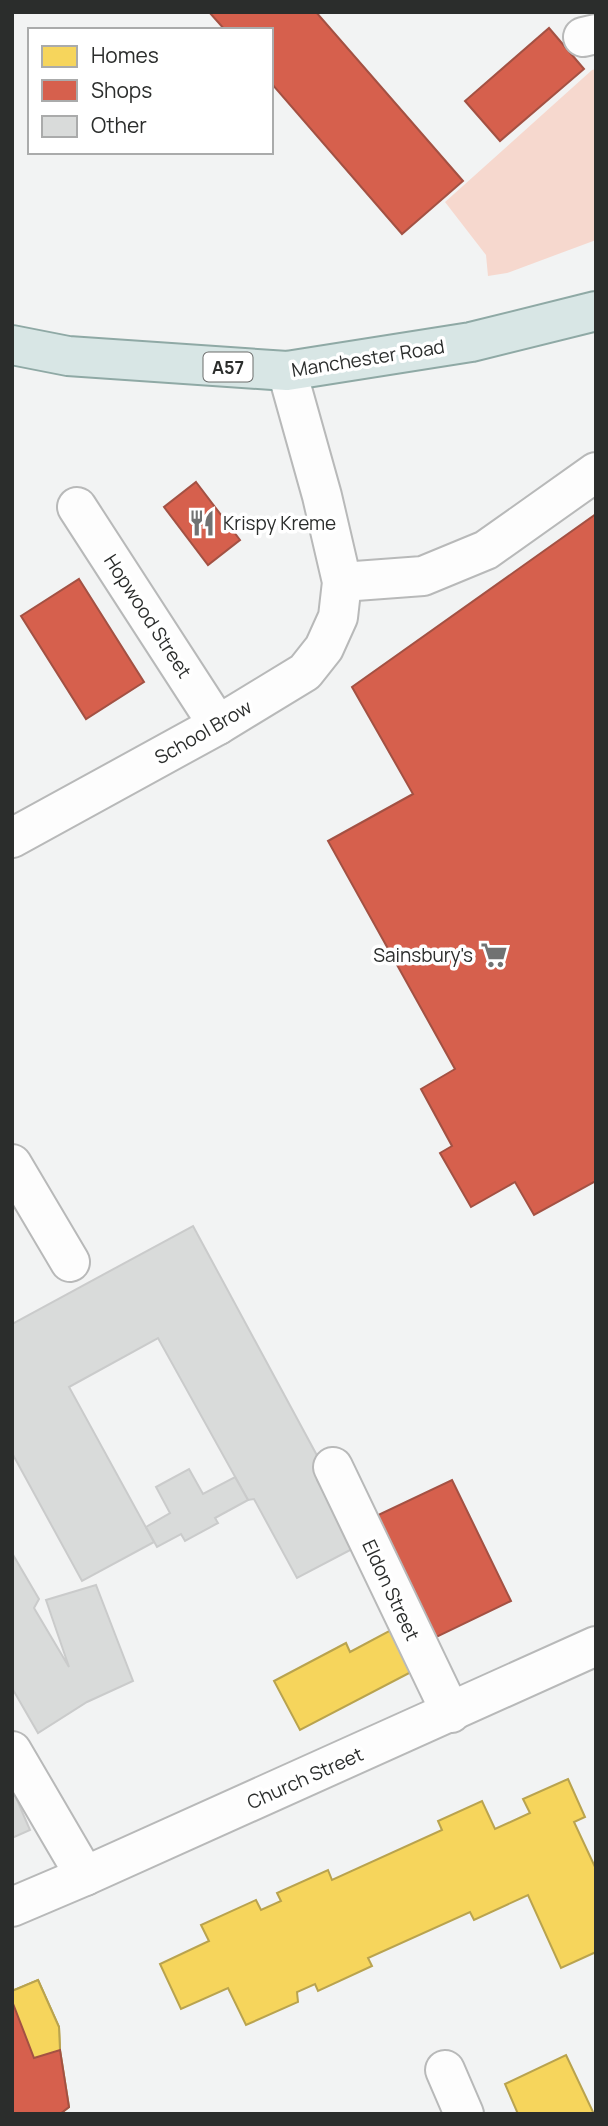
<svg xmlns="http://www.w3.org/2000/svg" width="608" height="2126" viewBox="0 0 608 2126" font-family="Manrope,sans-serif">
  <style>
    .green { fill: #f6d8ce }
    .homes { fill: #f6d55c; stroke: #b9a34e; stroke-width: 2 }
    .shops { fill: #d6604d; stroke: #a35143; stroke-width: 2 }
    .building { fill: #d9dbda; stroke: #cacbcb; stroke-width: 2 }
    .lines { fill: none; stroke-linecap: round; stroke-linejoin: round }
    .minor-casing { stroke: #b8b9b9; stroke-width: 42 }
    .major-casing { stroke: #8fa9a5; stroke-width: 42 }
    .minor { stroke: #fdfdfd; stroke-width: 38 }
    .major { stroke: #d8e6e5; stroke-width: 38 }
    .labels { text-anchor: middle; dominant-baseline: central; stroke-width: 7; stroke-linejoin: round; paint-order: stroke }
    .shield { fill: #fff; stroke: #6b6c6b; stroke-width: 2 }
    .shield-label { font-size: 18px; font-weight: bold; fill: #2b2d2c }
    .street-label { font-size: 19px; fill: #2b2d2c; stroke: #fff }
    .poi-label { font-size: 19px; fill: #2b2d2c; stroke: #fff; text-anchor: start }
  </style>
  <rect width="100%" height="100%" fill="#f2f3f3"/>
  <path class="green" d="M 596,69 L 596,240 L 507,273 L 488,276 L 486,255 L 445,202 L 592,70 Z"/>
  <g class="homes">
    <path d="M 391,1630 L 413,1671 L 300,1730 L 274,1681 L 346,1643 L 350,1652 Z"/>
    <path d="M 568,1779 L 585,1817 L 574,1822 L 596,1869 L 596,1952 L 561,1968 L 528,1895 L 474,1920 L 470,1912 L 368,1958 L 372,1966 L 318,1991 L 315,1984 L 297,1992 L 298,2002 L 246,2025 L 228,1988 L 181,2009 L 160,1964 L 209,1941 L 201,1925 L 256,1900 L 261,1910 L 281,1901 L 277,1893 L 328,1870 L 332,1880 L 442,1830 L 438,1821 L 482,1801 L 495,1829 L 530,1813 L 523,1799 Z"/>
    <path d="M 38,1980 L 59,2027 L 60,2050 L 34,2058 L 12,2001 L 12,1991 Z"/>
    <path d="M 38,1980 L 59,2027 L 60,2050 L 69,2107 L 60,2114 L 12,2114 L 12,1991 Z"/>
    <path d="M 566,2055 L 594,2114 L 518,2114 L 505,2084 Z"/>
  </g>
  <g class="shops">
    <path d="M 209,12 L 316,12 L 463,181 L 402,234 L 271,83 L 271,30 L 225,30 Z"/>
    <path d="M 549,28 L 584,69 L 500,141 L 465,101 Z"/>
    <path d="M 196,482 L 240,540 L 208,565 L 164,507 Z"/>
    <path d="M 596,514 L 596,1181 L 534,1215 L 515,1182 L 471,1207 L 440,1153 L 452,1146 L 421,1089 L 455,1069 L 328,841 L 413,794 L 352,687 Z"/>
    <path d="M 79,579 L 144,682 L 86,719 L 21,616 Z"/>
    <path d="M 452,1480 L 511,1601 L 426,1642 L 374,1517 Z"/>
    <path d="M 12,2001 L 34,2058 L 60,2050 L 69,2107 L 60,2114 L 12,2114 Z"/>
  </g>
  <g class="building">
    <path d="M 193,1226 L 327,1474 L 317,1480 L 354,1548 L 297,1578 L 254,1499 L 248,1500 L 158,1338 L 69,1387 L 154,1542 L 82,1581 L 12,1453 L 12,1324 Z"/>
    <path d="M 189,1469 L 203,1494 L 235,1477 L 248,1500 L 215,1518 L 218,1523 L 185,1541 L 181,1534 L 157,1547 L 146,1527 L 170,1513 L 156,1487 Z"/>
    <path d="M 12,1553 L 39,1599 L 34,1608 L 69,1667 L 46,1600 L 96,1585 L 133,1681 L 87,1702 L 38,1733 L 12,1688 Z"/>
    <path d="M 14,1793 L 30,1830 L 12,1838 L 12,1794 Z"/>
  </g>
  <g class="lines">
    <g class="minor-casing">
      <g id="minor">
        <path d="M 583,37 L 596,34"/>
        <path d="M 77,507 L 218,725"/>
        <path d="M 342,582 L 423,576 L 486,550 L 596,472"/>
        <path d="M 12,838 L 218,725 L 305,672 L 324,648 L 338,617 L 342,582 L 322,496 L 287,371"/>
        <path d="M 12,1164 L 70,1262"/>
        <path d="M 333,1467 L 451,1713"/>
        <path d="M 12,1751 L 85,1876"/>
        <path d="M 12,1907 L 85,1876 L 596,1646"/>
        <path d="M 445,2070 L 464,2114"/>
      </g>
    </g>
    <g class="major-casing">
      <path id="major" d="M 12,345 L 68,356 L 287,371 L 471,342 L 596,311"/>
    </g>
    <use href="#minor" class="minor"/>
    <use href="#major" class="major"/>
  </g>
  <defs>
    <g id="restaurant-bare" transform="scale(2.1)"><path d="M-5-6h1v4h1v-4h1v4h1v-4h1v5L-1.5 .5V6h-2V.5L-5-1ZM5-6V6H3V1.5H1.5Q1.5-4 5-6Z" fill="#717272" stroke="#fff" stroke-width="2.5" paint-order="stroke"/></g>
    <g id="supermarket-bare" transform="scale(2.1)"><path d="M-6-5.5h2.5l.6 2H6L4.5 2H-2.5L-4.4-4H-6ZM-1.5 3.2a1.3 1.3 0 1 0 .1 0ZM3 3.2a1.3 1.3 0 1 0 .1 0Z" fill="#717272" stroke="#fff" stroke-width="2.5" paint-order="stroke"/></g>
  </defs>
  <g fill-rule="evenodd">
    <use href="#restaurant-bare" x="202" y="523"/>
    <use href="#supermarket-bare" x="494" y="955"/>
  </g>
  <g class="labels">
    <rect class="shield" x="203.5" y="352.5" width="49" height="29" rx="5"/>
    <g class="shield-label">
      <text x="228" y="367">A57</text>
    </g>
    <g class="street-label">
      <text transform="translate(368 358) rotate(-9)">Manchester Road</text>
      <text transform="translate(148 616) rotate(57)">Hopwood Street</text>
      <text transform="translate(203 732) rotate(-30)">School Brow</text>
      <text transform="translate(391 1590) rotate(65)">Eldon Street</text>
      <text transform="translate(305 1778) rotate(-24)">Church Street</text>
    </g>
    <g class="poi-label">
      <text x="223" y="523">Krispy Kreme</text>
      <text x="473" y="955" text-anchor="end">Sainsbury's</text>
    </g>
  </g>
  <rect width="608" height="2126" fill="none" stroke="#2b2d2c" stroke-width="28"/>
  <rect x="28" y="28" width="245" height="126" fill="#ffffff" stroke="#aaabab" stroke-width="2"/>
  <rect x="42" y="46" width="35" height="21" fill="#f6d55c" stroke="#aaabab" stroke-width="2"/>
  <text x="91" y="63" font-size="21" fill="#2b2d2c">Homes</text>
  <rect x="42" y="80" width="35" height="21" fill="#d6604d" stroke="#aaabab" stroke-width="2"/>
  <text x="91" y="98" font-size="21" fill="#2b2d2c">Shops</text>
  <rect x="42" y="116" width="35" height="21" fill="#d9dbda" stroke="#aaabab" stroke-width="2"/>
  <text x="91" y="133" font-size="21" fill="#2b2d2c">Other</text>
</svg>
